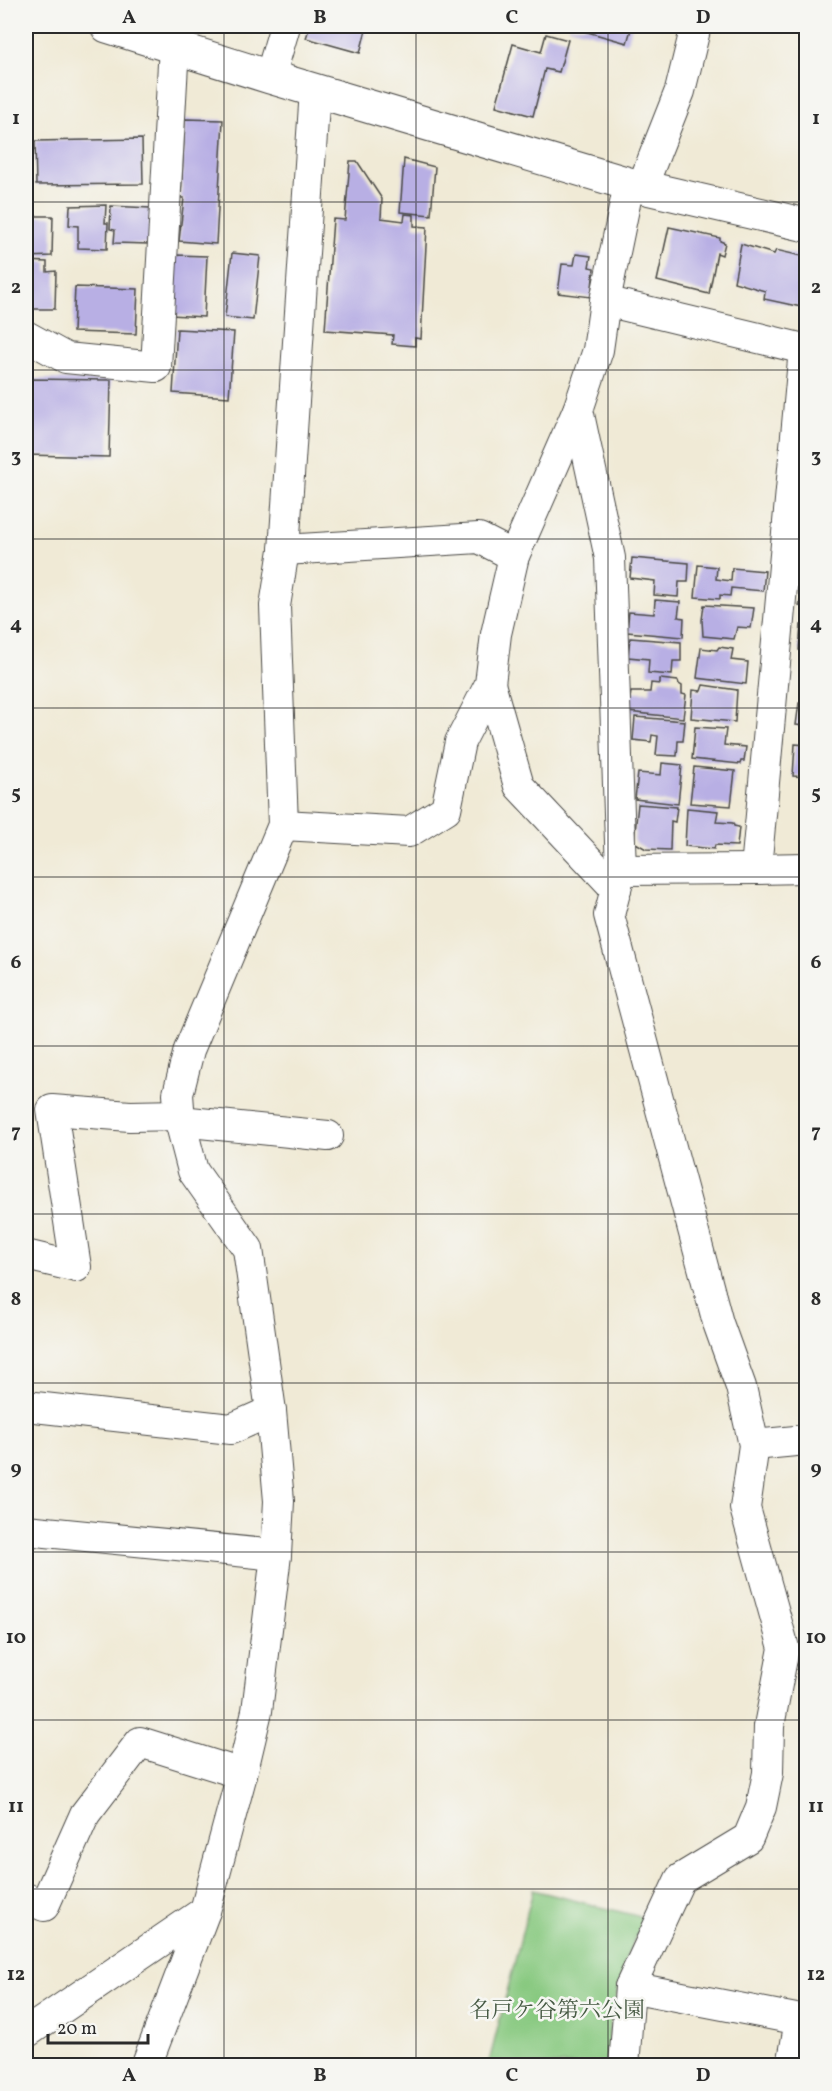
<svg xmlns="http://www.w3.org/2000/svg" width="832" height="2091" viewBox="0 0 832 2091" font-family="Vollkorn,'Noto Serif JP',serif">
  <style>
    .green { fill: #88c980; stroke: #5a7a56; stroke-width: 1.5 }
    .building { fill: #b8afe4 }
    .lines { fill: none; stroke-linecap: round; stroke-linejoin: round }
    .street-casing { stroke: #494845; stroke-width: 32 }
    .secondary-casing { stroke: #494845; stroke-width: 35 }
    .street { stroke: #fff; stroke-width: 30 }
    .secondary { stroke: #fff; stroke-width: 33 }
    .grid { fill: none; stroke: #2b2b2b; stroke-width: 1.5; stroke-opacity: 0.55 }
    .labels { text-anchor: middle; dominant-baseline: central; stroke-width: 5; stroke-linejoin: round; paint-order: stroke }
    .park-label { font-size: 22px; fill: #475a44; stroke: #f6f6f2 }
    .neatline { fill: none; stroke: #2b2b2b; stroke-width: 2 }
    .grid-label { font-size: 20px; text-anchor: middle; font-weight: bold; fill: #2b2b2b }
  </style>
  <rect width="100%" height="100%" fill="#f6f6f2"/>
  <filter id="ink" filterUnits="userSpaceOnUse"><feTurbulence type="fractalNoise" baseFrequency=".0167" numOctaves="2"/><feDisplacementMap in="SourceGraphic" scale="12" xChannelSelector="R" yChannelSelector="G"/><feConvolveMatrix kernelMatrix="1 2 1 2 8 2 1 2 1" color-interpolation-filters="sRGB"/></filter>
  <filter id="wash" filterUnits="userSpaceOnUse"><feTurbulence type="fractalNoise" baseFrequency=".008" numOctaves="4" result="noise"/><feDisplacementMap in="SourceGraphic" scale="24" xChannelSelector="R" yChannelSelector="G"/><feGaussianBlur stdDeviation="1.35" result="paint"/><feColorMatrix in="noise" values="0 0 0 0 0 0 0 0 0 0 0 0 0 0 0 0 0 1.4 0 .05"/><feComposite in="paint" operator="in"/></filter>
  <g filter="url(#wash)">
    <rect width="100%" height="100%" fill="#f0ead6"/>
    <path class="green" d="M 533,1890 L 645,1918 L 627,1955 L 610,2021 L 607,2065 L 488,2066 Z"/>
    <g id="blocks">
      <g class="building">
        <path d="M 310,26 L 367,26 L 360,53 L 306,38 Z"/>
        <path d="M 566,26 L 632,26 L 627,43 Z"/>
        <path d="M 546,34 L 568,40 L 559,72 L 545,69 L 533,116 L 496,106 L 513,44 L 541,52 Z"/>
        <path d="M 185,119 L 223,120 L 216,244 L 179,241 L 184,198 L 181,198 Z"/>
        <path d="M 142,139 L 143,184 L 36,185 L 35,141 Z"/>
        <path d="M 404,159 L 435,167 L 431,215 L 400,212 Z"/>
        <path d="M 350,161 L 357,161 L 382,199 L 381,218 L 404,221 L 405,214 L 414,215 L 414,226 L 427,227 L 421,339 L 415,338 L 415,346 L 392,344 L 393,335 L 325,330 L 333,219 L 345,220 Z"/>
        <path d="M 106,205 L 105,223 L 108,223 L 107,249 L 78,248 L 78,226 L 69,225 L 70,206 Z"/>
        <path d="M 111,206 L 150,208 L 149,244 L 114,243 L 115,230 L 110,229 Z"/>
        <path d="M 26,216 L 53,216 L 52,256 L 26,257 Z"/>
        <path d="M 669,227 L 720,238 L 720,241 L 725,243 L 722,255 L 717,253 L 709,294 L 657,281 Z"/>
        <path d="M 741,244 L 774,254 L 776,250 L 806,257 L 806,308 L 764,299 L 765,291 L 734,282 Z"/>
        <path d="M 232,253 L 260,256 L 253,320 L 225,317 Z"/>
        <path d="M 576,254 L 591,256 L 589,267 L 594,268 L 591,297 L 558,293 L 562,264 L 574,265 Z"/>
        <path d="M 174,255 L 207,256 L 204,317 L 171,315 Z"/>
        <path d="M 26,261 L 47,262 L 47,272 L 56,271 L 55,309 L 26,309 Z"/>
        <path d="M 75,287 L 138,289 L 136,334 L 73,332 Z"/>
        <path d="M 177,329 L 234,332 L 229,397 L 173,393 Z"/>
        <path d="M 26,379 L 111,380 L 109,457 L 26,455 Z"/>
        <path d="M 632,558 L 689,563 L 688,582 L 679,582 L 678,597 L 654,595 L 655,581 L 630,578 Z"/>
        <path d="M 698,565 L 717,567 L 716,579 L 731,581 L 732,568 L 765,571 L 763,591 L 731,588 L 730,596 L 720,595 L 720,599 L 695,597 Z"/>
        <path d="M 806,578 L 806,608 L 799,606 Z"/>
        <path d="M 655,600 L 680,602 L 678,617 L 684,618 L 683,637 L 627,632 L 629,612 L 654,614 Z"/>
        <path d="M 704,605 L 754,608 L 751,628 L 737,627 L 734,639 L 703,636 L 702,620 Z"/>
        <path d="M 801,625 L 806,626 L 806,650 L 799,650 Z"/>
        <path d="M 630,638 L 681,642 L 681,661 L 673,661 L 672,675 L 648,673 L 649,659 L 628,657 Z"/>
        <path d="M 719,647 L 733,649 L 731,660 L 748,662 L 746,684 L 697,678 L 701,648 L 717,650 Z"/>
        <path d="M 660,679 L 678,681 L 679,684 L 682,686 L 682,694 L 686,695 L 683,718 L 628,712 L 631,692 L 650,692 L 651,683 L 660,684 Z"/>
        <path d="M 703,685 L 737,690 L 735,722 L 691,718 L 693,690 L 701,691 Z"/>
        <path d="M 799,703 L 806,704 L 806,726 L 796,725 Z"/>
        <path d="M 635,717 L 685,721 L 683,741 L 678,741 L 677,756 L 656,755 L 658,736 L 652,735 L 651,742 L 633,740 Z"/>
        <path d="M 695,727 L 726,729 L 724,745 L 746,747 L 744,761 L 741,761 L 740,764 L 692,759 Z"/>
        <path d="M 795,744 L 806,745 L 806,777 L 793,776 Z"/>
        <path d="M 662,763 L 682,765 L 678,804 L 635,799 L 638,773 L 661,775 Z"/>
        <path d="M 694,767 L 735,771 L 731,806 L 690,803 Z"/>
        <path d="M 638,804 L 677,807 L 675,822 L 671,821 L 670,850 L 646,849 L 634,842 Z"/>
        <path d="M 687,808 L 718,811 L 716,822 L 733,823 L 734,826 L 739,827 L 737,846 L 715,845 L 714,849 L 685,846 Z"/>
      </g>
    </g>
  </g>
  <g filter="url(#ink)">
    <use href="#blocks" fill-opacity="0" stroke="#494845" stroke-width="1.5"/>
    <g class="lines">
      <g class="street-casing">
        <g id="street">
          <path d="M 270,77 L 285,26"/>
          <path d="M 642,187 L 680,91 L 696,26"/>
          <path d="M 605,301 L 804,349 L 756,869 L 806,868"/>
          <path d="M 26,336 L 66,358 L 156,367 L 174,46"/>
          <path d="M 284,550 L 479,538 L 514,556"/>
          <path d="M 490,684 L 519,786 L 616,889"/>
          <path d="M 283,825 L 409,832 L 446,809 L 460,742 L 490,684 L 496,634 L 514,556 L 578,410"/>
          <path d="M 621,870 L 756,869"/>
          <path d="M 180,1121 L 328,1136"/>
          <path d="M 26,1255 L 76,1267 L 52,1110 L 130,1116 L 180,1115"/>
          <path d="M 26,1406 L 231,1429 L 271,1411"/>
          <path d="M 754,1445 L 806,1440"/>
          <path d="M 26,1530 L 276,1555"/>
          <path d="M 26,1898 L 44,1906 L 85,1814 L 140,1742 L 242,1774"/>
          <path d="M 630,1987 L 806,2021"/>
          <path d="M 26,2033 L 205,1911"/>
          <path d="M 146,2066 L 205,1911 L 242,1774 L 257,1711 L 276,1555 L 279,1501 L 271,1411 L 248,1249 L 193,1171 L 180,1121 L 178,1094 L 189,1050 L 283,825 L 275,606 L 284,550 L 315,90"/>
          <path d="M 624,2066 L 630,1987 L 680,1879 L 748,1838 L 761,1807 L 768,1773 L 769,1726 L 784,1648 L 745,1508 L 754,1445 L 741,1387 L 718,1323 L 609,915 L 621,870 L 610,558 L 578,410 L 598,350 L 605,301 L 629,184"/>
          <path d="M 792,2066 L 800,2020"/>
        </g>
      </g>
      <g class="secondary-casing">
        <path id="secondary" d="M 107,26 L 270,77 L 629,184 L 806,225"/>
      </g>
      <use href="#street" class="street"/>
      <use href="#secondary" class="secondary"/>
    </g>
  </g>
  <path class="grid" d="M 224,26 L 224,2066M 416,26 L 416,2066M 608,26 L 608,2066M 26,202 L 806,202M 26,370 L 806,370M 26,539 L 806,539M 26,708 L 806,708M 26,877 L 806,877M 26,1046 L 806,1046M 26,1214 L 806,1214M 26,1383 L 806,1383M 26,1552 L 806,1552M 26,1720 L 806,1720M 26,1889 L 806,1889"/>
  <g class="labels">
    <g class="park-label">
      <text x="557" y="2011">名戸ケ谷第六公園</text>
    </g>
  </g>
  <rect width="832" height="2091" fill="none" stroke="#f6f6f2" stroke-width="66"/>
  <path d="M48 2034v9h100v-9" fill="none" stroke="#2b2b2b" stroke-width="3"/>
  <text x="57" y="2034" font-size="18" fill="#2b2b2b" stroke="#f6f6f2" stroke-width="4.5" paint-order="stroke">20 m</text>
  <rect x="33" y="33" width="766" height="2025" class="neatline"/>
  <g class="grid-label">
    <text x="129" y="23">A</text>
    <text x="320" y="23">B</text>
    <text x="512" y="23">C</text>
    <text x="703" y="23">D</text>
    <text x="16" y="124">1</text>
    <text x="816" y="124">1</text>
    <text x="16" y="293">2</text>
    <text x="816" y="293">2</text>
    <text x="16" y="462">3</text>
    <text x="816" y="462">3</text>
    <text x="16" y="630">4</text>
    <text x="816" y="630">4</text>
    <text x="16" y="799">5</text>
    <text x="816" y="799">5</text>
    <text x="16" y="968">6</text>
    <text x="816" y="968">6</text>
    <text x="16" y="1137">7</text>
    <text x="816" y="1137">7</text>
    <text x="16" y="1305">8</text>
    <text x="816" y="1305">8</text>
    <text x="16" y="1474">9</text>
    <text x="816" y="1474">9</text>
    <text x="16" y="1643">10</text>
    <text x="816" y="1643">10</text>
    <text x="16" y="1812">11</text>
    <text x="816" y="1812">11</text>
    <text x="16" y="1980">12</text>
    <text x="816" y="1980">12</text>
    <text x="129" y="2081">A</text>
    <text x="320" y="2081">B</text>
    <text x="512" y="2081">C</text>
    <text x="703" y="2081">D</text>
  </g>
</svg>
